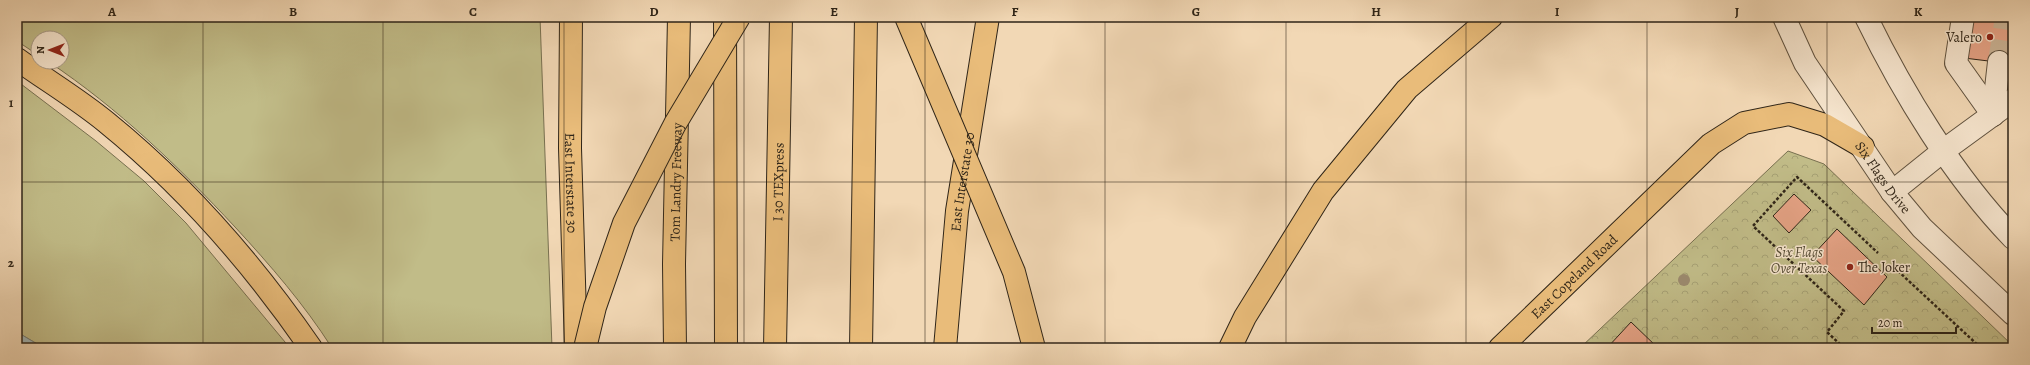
<svg xmlns="http://www.w3.org/2000/svg" width="2030" height="365" viewBox="0 0 2030 365" font-family="Alegreya,serif">
  <style>
    .green { fill: #c1bc88; stroke: #787050 }
    .park { fill: url(#park-crowns); stroke: #787050 }
    .water { fill: #a0b7b9; stroke: #737d79 }
    .building { fill: #e7a487; stroke: #2f2518 }
    .lines { fill: none; stroke-linecap: round; stroke-linejoin: round }
    .minor-tunnel { stroke: #cbb496; stroke-width: 22; stroke-dasharray: 22 11; stroke-linecap: butt }
    .minor-casing { stroke: #60523f; stroke-width: 24 }
    .major-casing { stroke: #2f2518; stroke-width: 24 }
    .highway-casing { stroke: #2f2518; stroke-width: 24 }
    .path { stroke: #2f2518; stroke-width: 2.5; stroke-dasharray: 3 2; stroke-linecap: butt }
    .minor { stroke: #f7e6cf; stroke-width: 22 }
    .major { stroke: #e9bc7a; stroke-width: 22 }
    .highway { stroke: #e9bc7a; stroke-width: 22 }
    .highway-bridge-casing { stroke: #2f2518; stroke-width: 24; stroke-linecap: butt }
    .highway-bridge { stroke: #e9bc7a; stroke-width: 22 }
    .tree { fill: #9b8a6e }
    .grid { fill: none; stroke: #2f2518; stroke-width: 1; stroke-opacity: 0.55 }
    .poi-dot { fill: #8f2418; stroke: #f7e6cf; stroke-width: 1.5 }
    .labels { text-anchor: middle; dominant-baseline: central; stroke-width: 3; stroke-linejoin: round; paint-order: stroke }
    .poi-label { font-size: 14px; fill: #2f2518; stroke: #f7e6cf; text-anchor: end }
    .street-label { font-size: 14px; fill: #2f2518; stroke: #f7e6cf }
    .park-label { font-size: 14px; font-style: italic; fill: #544b34; stroke: #f7e6cf }
    .neatline { fill: none; stroke: #2f2518; stroke-width: 1.5 }
    .grid-label { font-size: 13px; text-anchor: middle; font-weight: bold; fill: #2f2518 }
  </style>
  <defs>
    <pattern id="park-crowns" width="20" height="18" patternUnits="userSpaceOnUse"><rect width="20" height="18" fill="#c1bc88"/><path d="M2 6a3 3 0 1 1 6 0M12 15a3 3 0 1 1 6 0" fill="none" stroke="#a6a175"/></pattern>
  </defs>
  <rect width="100%" height="100%" fill="#f2d8b5"/>
  <filter id="stains"><feTurbulence type="fractalNoise" baseFrequency=".005" numOctaves="4"/><feColorMatrix values="0 0 0 0 .2 0 0 0 0 .09 0 0 0 0 .02 0 0 0 .5 -.17"/></filter>
  <radialGradient id="worn" r=".72"><stop offset=".6" stop-color="#630" stop-opacity="0"/><stop offset="1" stop-color="#630" stop-opacity=".3"/></radialGradient>
  <g class="green">
    <path d="M 17,17 L 540,17 L 552,348 L 332,348 C 304,304 270,265 235,227 C 178,166 119,109 49,62 L 62,62 L 62,38 L 38,38 L 38,55 L 17,41 Z"/>
    <path d="M 17,81 L 96,141 L 144,181 L 186,223 L 290,348 L 44,348 L 17,332 Z"/>
  </g>
  <path class="park" d="M 1788,151 L 1824,164 L 2013,346 L 2013,348 L 1580,348 Z"/>
  <path class="water" d="M 17,332 L 44,348 L 17,348 Z"/>
  <g class="building">
    <path d="M 1969,17 L 2013,17 L 2013,64 L 1964,58 Z"/>
    <path d="M 1794,194 L 1811,210 L 1789,233 L 1773,216 Z"/>
    <path d="M 1837,229 L 1887,277 L 1864,305 L 1812,256 Z"/>
    <path d="M 1631,322 L 1658,348 L 1607,348 Z"/>
  </g>
  <g class="lines">
    <path class="minor-tunnel" d="M 1999,62 L 2006,17"/>
    <g class="minor-casing">
      <g id="minor">
        <path id="s1" d="M 1784,17 L 1805,63 L 1892,192 L 1922,228 L 2013,314"/>
        <path d="M 1866,17 C 1903,93 1954,177 2013,238"/>
        <path d="M 1963,17 L 1956,63 L 1993,115"/>
        <path d="M 1993,115 L 1999,62"/>
        <path d="M 1892,192 L 1943,151 L 2013,100"/>
      </g>
    </g>
    <g class="major-casing">
      <g id="major">
        <path id="s2" d="M 571,17 L 570,148 L 576,348"/>
        <path id="s3" d="M 945,348 L 957,211 L 988,17"/>
        <path id="s4" d="M 1500,348 L 1711,144 L 1744,123 L 1789,114 L 1825,125 L 1863,147"/>
      </g>
    </g>
    <g class="highway-casing">
      <g id="highway">
        <path d="M 725,17 L 726,348"/>
        <path d="M 17,59 C 46,80 78,99 106,122 C 185,186 253,264 311,348"/>
        <path id="s5" d="M 675,348 L 674,264 L 679,17"/>
        <path id="s6" d="M 775,348 L 781,17"/>
        <path d="M 861,348 L 866,17"/>
        <path d="M 1230,348 L 1245,317 L 1323,191 L 1407,89 L 1491,17"/>
      </g>
    </g>
    <g class="path">
      <path d="M 1898,271 L 1981,348"/>
      <path d="M 1844,348 L 1827,332 L 1844,311 L 1753,226 L 1797,177 L 1878,253"/>
    </g>
    <use href="#minor" class="minor"/>
    <use href="#major" class="major"/>
    <use href="#highway" class="highway"/>
    <g class="highway-bridge-casing">
      <g id="highway-bridge">
        <path d="M 906,17 L 1014,272 L 1034,348"/>
        <path d="M 585,348 L 595,307 L 624,223 L 675,124 L 739,17"/>
      </g>
    </g>
    <use href="#highway-bridge" class="highway-bridge"/>
  </g>
  <circle class="tree" cx="1684" cy="280" r="6"/>
  <path class="grid" d="M 203,17 L 203,348M 383,17 L 383,348M 564,17 L 564,348M 744,17 L 744,348M 925,17 L 925,348M 1105,17 L 1105,348M 1286,17 L 1286,348M 1466,17 L 1466,348M 1647,17 L 1647,348M 1827,17 L 1827,348M 17,182 L 2013,182"/>
  <g class="poi-dot">
    <circle cx="1990" cy="37" r="4"/>
    <circle cx="1850" cy="267" r="4"/>
  </g>
  <g class="labels">
    <g class="poi-label">
      <text x="1982" y="37">Valero</text>
      <text x="1858" y="267" text-anchor="start">The Joker</text>
    </g>
    <g class="street-label">
      <text stroke="none"><textPath href="#s1" startOffset="189">Six Flags Drive</textPath></text>
      <text stroke="none"><textPath href="#s6" startOffset="166">I 30 TEXpress</textPath></text>
      <text stroke="none"><textPath href="#s3" startOffset="167">East Interstate 30</textPath></text>
      <text stroke="none"><textPath href="#s2" startOffset="166">East Interstate 30</textPath></text>
      <text stroke="none"><textPath href="#s5" startOffset="166">Tom Landry Freeway</textPath></text>
      <text stroke="none"><textPath href="#s4" startOffset="103">East Copeland Road</textPath></text>
    </g>
    <g class="park-label">
      <text x="1799" y="252">Six Flags<tspan x="1799" dy="16">Over Texas</tspan></text>
    </g>
  </g>
  <rect width="2030" height="365" fill="none" stroke="#f2d8b5" stroke-width="44"/>
  <g transform="translate(50 50) rotate(270)"><circle r="19" fill="#f7e6cf" stroke="#a79986"/>
  <path d="M0-3L7 15L0 10L-7 15Z" fill="#8f2418"/>
  <text y="-6" font-size="11" font-weight="bold" text-anchor="middle" fill="#2f2518">N</text>
  </g>
  <path d="M1872 327v6h84v-6" fill="none" stroke="#2f2518" stroke-width="2"/>
  <text x="1878" y="327" font-size="12" fill="#2f2518" stroke="#f7e6cf" stroke-width="3" paint-order="stroke">20 m</text>
  <rect x="22" y="22" width="1986" height="321" class="neatline"/>
  <g class="grid-label">
    <text x="112" y="16">A</text>
    <text x="293" y="16">B</text>
    <text x="473" y="16">C</text>
    <text x="654" y="16">D</text>
    <text x="834" y="16">E</text>
    <text x="1015" y="16">F</text>
    <text x="1196" y="16">G</text>
    <text x="1376" y="16">H</text>
    <text x="1557" y="16">I</text>
    <text x="1737" y="16">J</text>
    <text x="1918" y="16">K</text>
    <text x="11" y="107">1</text>
    <text x="11" y="267">2</text>
  </g>
  <rect width="100%" height="100%" filter="url(#stains)"/>
  <rect width="100%" height="100%" fill="url(#worn)"/>
</svg>
